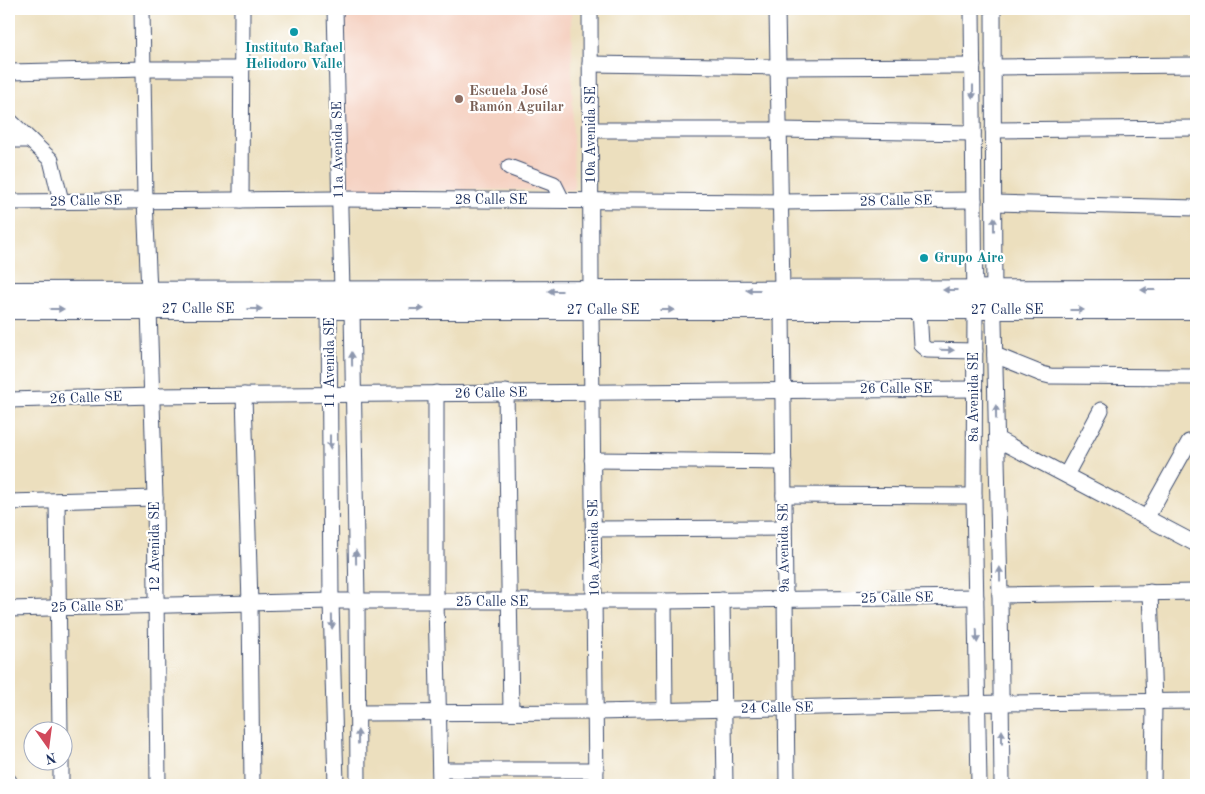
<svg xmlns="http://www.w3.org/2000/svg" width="1205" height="794" viewBox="0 0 1205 794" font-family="'Old Standard TT',serif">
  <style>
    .built { fill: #f5d2c2 }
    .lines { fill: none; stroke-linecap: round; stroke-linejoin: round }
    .minor-casing { stroke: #3a496c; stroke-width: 17 }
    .major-casing { stroke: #3a496c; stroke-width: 22 }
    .minor { stroke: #fff; stroke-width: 15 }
    .major { stroke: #fff; stroke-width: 20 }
    .oneway { fill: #8d97ae }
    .culture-dot { fill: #0f9aa8; stroke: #fff; stroke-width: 2 }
    .education-dot { fill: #8d6e63; stroke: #fff; stroke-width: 2 }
    .labels { text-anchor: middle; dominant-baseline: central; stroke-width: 4.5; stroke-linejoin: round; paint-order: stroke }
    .culture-label { font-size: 14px; font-weight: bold; fill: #0d838f; stroke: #fff }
    .education-label { font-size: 14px; font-weight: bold; fill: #785e54; stroke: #fff; text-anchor: start }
    .street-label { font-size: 14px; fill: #1b2f5e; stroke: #fff }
  </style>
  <rect width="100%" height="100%" fill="#fff"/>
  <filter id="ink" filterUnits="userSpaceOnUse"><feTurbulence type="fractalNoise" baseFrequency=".02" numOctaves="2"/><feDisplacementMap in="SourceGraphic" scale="10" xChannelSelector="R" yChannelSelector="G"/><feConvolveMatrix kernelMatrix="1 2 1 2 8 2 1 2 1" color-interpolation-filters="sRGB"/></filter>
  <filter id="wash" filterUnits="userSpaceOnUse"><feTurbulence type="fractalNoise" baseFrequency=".0096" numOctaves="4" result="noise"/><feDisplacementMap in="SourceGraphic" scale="20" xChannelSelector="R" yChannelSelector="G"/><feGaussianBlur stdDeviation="1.12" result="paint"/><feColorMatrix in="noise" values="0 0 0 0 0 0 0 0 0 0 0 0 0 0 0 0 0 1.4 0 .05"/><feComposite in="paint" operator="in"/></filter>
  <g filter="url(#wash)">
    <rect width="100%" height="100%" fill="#ecdfbe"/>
    <path class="built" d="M 345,9 L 571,9 L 574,190 L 348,190 Z"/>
  </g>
  <g filter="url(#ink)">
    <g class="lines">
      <g class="minor-casing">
        <g id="minor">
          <path d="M 142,9 L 145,200 L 149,292"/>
          <path d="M 335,9 L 342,291 L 352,309 L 357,601 L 358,785"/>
          <path d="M 590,9 L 591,291"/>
          <path d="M 777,9 L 782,290"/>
          <path d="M 972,9 L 975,310 L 974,496 L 979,785"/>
          <path d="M 993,9 L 994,321 L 1000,595 L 1002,785"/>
          <path d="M 590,64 L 778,67 L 973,66"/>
          <path d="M 993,67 L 1196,65"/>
          <path d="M 9,72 L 143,69 L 242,69"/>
          <path d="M 9,120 L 51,160 L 61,201"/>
          <path d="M 591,130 L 779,130 L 973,133"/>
          <path d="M 993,130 L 1196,128"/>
          <path d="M 9,140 L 30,140"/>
          <path d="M 509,167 L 554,184 L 562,200"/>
          <path d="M 241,200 L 242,9"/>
          <path d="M 9,202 L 339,199 L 780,202 L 974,200"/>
          <path d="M 994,203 L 1196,208"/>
          <path d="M 335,301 L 329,310 L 331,601 L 336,785"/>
          <path d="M 149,309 L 155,498 L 158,785"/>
          <path d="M 591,310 L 596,785"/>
          <path d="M 782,310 L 787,785"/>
          <path d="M 919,310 L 921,345 L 927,350 L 975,351"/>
          <path d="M 995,355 L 1042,374 L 1050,376 L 1196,377"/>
          <path d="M 506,392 L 511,712"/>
          <path d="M 436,393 L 436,601 L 440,785"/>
          <path d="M 244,395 L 250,604 L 252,785"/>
          <path d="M 9,400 L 153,396 L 974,389"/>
          <path d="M 997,439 L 1196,544"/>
          <path d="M 592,460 L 784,462"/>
          <path d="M 1066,475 L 1101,410"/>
          <path d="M 784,495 L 974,496"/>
          <path d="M 57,501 L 60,732"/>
          <path d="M 9,502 L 155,498"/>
          <path d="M 1147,517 L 1189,442 L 1196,441"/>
          <path d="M 594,529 L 784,528"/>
          <path d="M 1150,592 L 1154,703 L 1153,785"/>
          <path d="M 1000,595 L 1196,592"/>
          <path d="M 722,600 L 725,785"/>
          <path d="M 664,601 L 665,711"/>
          <path d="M 9,609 L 331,601 L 664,601 L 976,597"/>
          <path d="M 358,713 L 596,712 L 1002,703 L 1196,701"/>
          <path d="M 61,762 L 61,785"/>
          <path d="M 440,770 L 596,770"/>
          <path d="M 9,781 L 10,785"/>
        </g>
      </g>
      <g class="major-casing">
        <g id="major">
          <path d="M 9,292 L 1196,290"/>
          <path d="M 9,309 L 1196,309"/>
        </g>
      </g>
      <use href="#minor" class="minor"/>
      <use href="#major" class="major"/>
    </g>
    <defs><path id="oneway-solid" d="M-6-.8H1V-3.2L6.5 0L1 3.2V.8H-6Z" transform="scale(1.25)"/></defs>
    <g class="oneway">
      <use href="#oneway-solid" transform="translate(973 92) rotate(90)"/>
      <use href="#oneway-solid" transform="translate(994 224) rotate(-90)"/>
      <use href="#oneway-solid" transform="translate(753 290) rotate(180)"/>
      <use href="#oneway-solid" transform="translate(950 290) rotate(180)"/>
      <use href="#oneway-solid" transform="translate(1148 290) rotate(180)"/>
      <use href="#oneway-solid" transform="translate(555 291) rotate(180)"/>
      <use href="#oneway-solid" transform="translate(57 309)"/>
      <use href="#oneway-solid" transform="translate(255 309)"/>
      <use href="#oneway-solid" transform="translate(417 309)"/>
      <use href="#oneway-solid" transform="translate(667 310)"/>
      <use href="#oneway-solid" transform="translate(1077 310)"/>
      <use href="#oneway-solid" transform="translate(947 350) rotate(1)"/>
      <use href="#oneway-solid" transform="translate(352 359) rotate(-91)"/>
      <use href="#oneway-solid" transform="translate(996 412) rotate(-91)"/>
      <use href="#oneway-solid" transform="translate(330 442) rotate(90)"/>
      <use href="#oneway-solid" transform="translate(356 557) rotate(-91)"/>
      <use href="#oneway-solid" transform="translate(1000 574) rotate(-91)"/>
      <use href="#oneway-solid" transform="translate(332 622) rotate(89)"/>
      <use href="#oneway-solid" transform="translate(977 636) rotate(88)"/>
      <use href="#oneway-solid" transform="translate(358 737) rotate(-91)"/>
      <use href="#oneway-solid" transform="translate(1002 737) rotate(-90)"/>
    </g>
  </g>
  <g class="culture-dot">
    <circle cx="294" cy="32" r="5"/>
    <circle cx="924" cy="258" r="5"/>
  </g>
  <circle class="education-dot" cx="459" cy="99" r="5"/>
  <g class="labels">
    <g class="culture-label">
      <text x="294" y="48">Instituto Rafael<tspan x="294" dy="16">Heliodoro Valle</tspan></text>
      <text x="934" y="258" text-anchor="start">Grupo Aire</text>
    </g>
    <g class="education-label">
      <text x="469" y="91">Escuela José<tspan x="469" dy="16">Ramón Aguilar</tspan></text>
    </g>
    <g class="street-label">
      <text transform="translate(591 135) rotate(-90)">10a Avenida SE</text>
      <text transform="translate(338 150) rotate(-91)">11a Avenida SE</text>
      <text x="491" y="200">28 Calle SE</text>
      <text transform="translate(86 201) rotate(-1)">28 Calle SE</text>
      <text transform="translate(896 201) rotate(-1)">28 Calle SE</text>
      <text x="198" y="309">27 Calle SE</text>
      <text x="603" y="310">27 Calle SE</text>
      <text x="1007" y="310">27 Calle SE</text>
      <text transform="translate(330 363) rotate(-90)">11 Avenida SE</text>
      <text x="896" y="389">26 Calle SE</text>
      <text transform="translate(491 393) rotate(-1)">26 Calle SE</text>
      <text transform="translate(974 397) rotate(-90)">8a Avenida SE</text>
      <text transform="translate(86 398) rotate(-2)">26 Calle SE</text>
      <text transform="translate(155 547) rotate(-90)">12 Avenida SE</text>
      <text transform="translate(594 548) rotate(-91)">10a Avenida SE</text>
      <text transform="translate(784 548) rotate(-91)">9a Avenida SE</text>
      <text transform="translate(897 598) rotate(-1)">25 Calle SE</text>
      <text x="492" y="602">25 Calle SE</text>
      <text transform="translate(87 607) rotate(-1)">25 Calle SE</text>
      <text transform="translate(777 708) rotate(-1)">24 Calle SE</text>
    </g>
  </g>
  <rect width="1205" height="794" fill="none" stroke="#fff" stroke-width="30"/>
  <g transform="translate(48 746) rotate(166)"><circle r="24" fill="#ffffff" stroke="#a4acbf"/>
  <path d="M0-4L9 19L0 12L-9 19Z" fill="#d1495b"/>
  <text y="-8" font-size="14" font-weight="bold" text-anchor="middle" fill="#1b2f5e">N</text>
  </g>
</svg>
